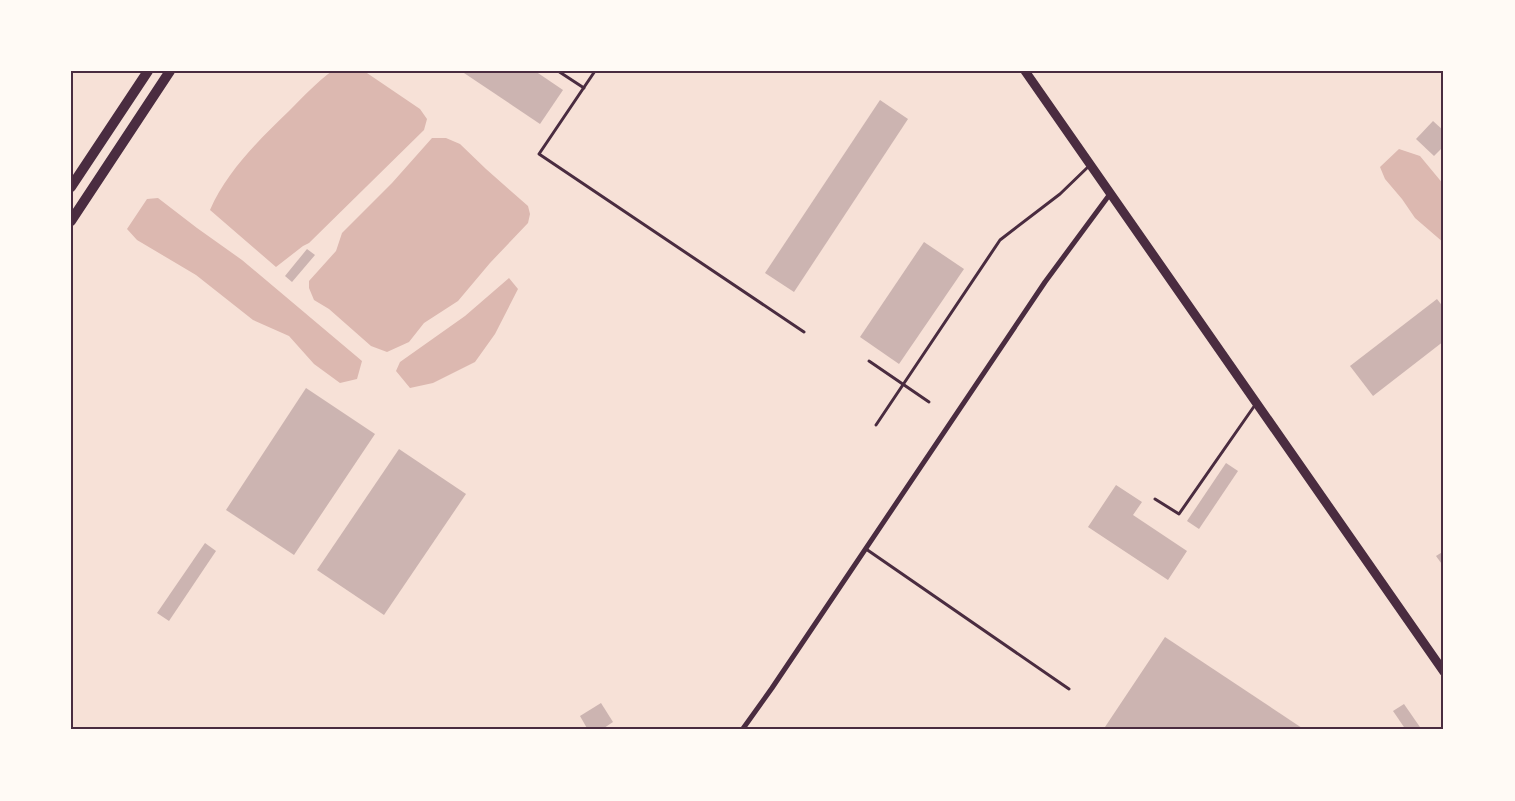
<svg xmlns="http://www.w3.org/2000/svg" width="1515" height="801" viewBox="0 0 1515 801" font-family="'Noto Sans',sans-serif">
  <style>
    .water { fill: #dcb8b0 }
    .building { fill: #ccb4b1 }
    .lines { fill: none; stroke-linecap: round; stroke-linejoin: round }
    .service { stroke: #4a2c40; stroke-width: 3 }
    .minor { stroke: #4a2c40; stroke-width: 5 }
    .secondary { stroke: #4a2c40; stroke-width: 9 }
    .primary { stroke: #4a2c40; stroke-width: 10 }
    .neatline { fill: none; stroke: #4a2c40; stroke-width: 2 }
  </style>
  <rect width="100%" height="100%" fill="#f7e1d7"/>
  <g class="water">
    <path d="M 332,71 L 364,71 L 420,109 L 427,119 L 424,130 L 309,243 L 303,246 L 276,267 L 210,210 C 227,171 259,140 289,111 C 303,97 316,83 332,71 Z"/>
    <path d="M 432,138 L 446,138 L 460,144 L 486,169 L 528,206 L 530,214 L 528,223 L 490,263 L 458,301 L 424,323 L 409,342 L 387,352 L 371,346 L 329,309 L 314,300 L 309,288 L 309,281 L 336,251 L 342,233 L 392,183 Z"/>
    <path d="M 1399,149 L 1420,156 L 1444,185 L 1444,243 L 1415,218 L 1402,199 L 1385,179 L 1380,167 Z"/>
    <path d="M 158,198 L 197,228 L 242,260 L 362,361 L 357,379 L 340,383 L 314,364 L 289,336 L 253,320 L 196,275 L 137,240 L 127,229 L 147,199 Z"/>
    <path d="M 509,278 L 518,289 L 495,334 L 475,362 L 433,383 L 410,388 L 396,371 L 400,362 L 465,316 Z"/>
  </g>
  <g class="building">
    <path d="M 461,71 L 535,71 L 563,90 L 540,124 Z"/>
    <path d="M 880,100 L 908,119 L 794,292 L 765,273 Z"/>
    <path d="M 1433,121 L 1444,131 L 1444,146 L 1434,156 L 1416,139 Z"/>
    <path d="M 924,242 L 964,269 L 899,364 L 860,337 Z"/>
    <path d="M 307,249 L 315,255 L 292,282 L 285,276 Z"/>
    <path d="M 1437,299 L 1444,308 L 1444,341 L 1373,396 L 1350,366 Z"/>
    <path d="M 306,388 L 375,434 L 294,555 L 226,510 Z"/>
    <path d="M 399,449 L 466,494 L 384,615 L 317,570 Z"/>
    <path d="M 1226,463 L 1238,471 L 1199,529 L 1187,521 Z"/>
    <path d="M 1116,485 L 1142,502 L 1133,515 L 1187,551 L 1168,580 L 1088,527 Z"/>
    <path d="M 205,543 L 216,551 L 169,621 L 157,613 Z"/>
    <path d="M 1444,551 L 1444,567 L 1436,556 Z"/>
    <path d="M 1165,637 L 1305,730 L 1103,730 Z"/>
    <path d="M 601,703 L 613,722 L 601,730 L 588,730 L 580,716 Z"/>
    <path d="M 1404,704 L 1422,730 L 1406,730 L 1393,711 Z"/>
  </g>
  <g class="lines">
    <g class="service">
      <path d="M 558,71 L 584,88"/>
      <path d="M 595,71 L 539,154 L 804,332"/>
      <path d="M 869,361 L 929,402"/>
      <path d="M 876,425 L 1000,240 L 1060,194 L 1089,166"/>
      <path d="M 1155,499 L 1179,514 L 1255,405"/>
      <path d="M 866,549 L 1069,689"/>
    </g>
    <path class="minor" d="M 742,730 L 772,688 L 1045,282 L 1110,194"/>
    <path class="secondary" d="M 1025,71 L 1444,672"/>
    <g class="primary">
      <path d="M 71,187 L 148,71"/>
      <path d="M 71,221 L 170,71"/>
    </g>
  </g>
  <rect width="1515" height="801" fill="none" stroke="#fffaf5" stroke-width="145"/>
  <rect x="72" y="72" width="1370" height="656" class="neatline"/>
</svg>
